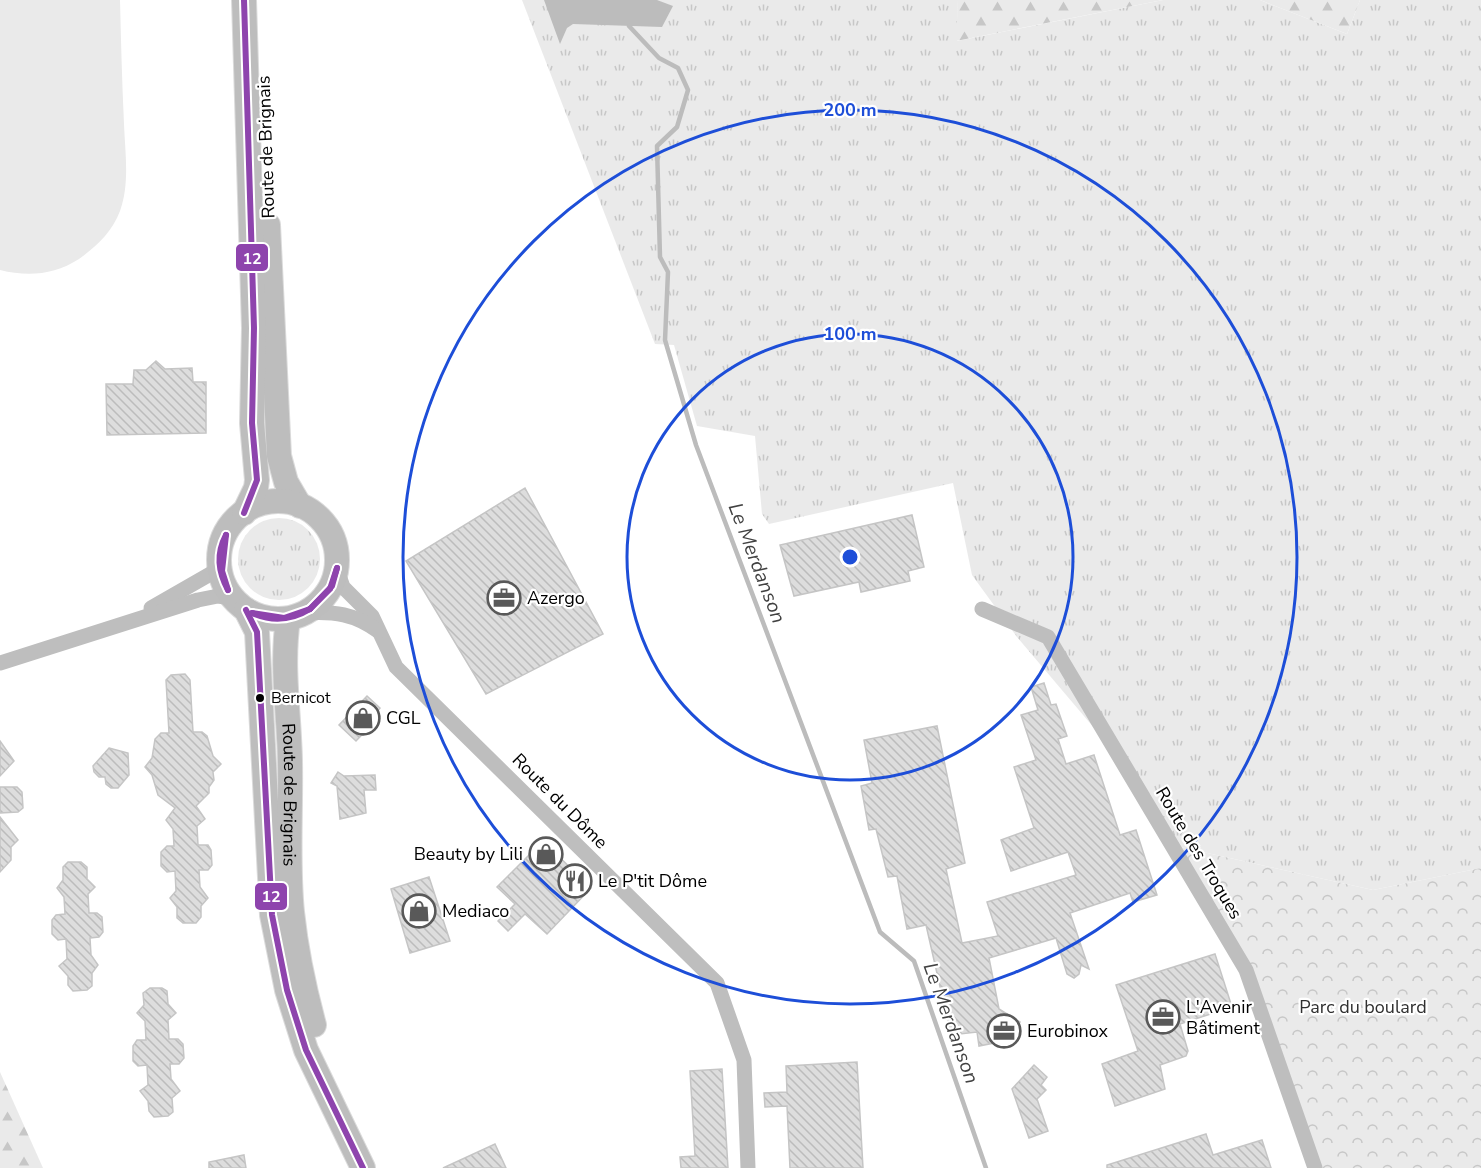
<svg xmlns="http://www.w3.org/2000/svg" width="1481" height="1168" viewBox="0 0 1481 1168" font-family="'Nunito Sans',sans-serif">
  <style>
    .grass { fill: url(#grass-tufts) }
    .forest { fill: url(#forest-firs) }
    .park { fill: url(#park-crowns) }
    .garden { fill: #eaeaea }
    .water { fill: #bcbcbc }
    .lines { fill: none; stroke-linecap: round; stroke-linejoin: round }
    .stream { stroke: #bcbcbc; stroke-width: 4.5 }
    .building { fill: url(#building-back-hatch); stroke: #c5c5c5; stroke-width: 1.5 }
    .primary-casing { stroke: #dbdbdb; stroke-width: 26 }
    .minor { stroke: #bebebe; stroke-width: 15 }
    .primary { stroke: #bdbdbd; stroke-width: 24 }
    .bus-1-casing { stroke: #fff; stroke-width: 10 }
    .bus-1 { stroke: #8e44ad; stroke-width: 6 }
    .ring { fill: none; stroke: #1d4ed8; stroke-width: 3 }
    .bus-dot { fill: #000; stroke: #fff; stroke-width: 2 }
    .labels { text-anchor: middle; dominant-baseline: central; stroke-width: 4.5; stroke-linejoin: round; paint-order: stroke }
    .bus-label { font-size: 16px; fill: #000; stroke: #fff; text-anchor: start }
    .street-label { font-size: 18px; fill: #000; stroke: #fff }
    .poi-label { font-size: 18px; fill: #000; stroke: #fff; text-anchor: start }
    .park-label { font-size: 18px; fill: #303030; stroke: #fff }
    .water-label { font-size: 20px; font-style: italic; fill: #414141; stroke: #fff }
    .centre { fill: #1d4ed8; stroke: #fff; stroke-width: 3 }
    .ring-label { font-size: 18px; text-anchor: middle; font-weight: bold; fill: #1d4ed8; stroke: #fff; stroke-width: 4.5; stroke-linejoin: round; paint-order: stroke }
    .line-badge { stroke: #fff; stroke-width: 2 }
    .badge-label { font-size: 16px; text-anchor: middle; font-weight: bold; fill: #fff }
  </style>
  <defs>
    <pattern id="grass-tufts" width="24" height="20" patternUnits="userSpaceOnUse" patternTransform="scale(1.5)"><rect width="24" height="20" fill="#eaeaea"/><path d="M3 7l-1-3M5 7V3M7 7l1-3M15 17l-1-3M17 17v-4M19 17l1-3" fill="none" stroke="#c7c7c7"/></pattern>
    <pattern id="forest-firs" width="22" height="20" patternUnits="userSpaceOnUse" patternTransform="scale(1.5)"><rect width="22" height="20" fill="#eaeaea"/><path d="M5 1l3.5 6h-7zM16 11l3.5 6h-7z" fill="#c7c7c7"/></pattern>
    <pattern id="park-crowns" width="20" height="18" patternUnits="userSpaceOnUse" patternTransform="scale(1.5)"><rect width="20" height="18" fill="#eaeaea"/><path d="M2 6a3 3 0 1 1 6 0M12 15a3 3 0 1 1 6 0" fill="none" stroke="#c7c7c7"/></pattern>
    <pattern id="building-back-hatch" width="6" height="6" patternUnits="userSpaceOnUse" patternTransform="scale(1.5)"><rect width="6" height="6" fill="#ddd"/><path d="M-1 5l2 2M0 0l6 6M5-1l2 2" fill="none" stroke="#bcbcbc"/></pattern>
  </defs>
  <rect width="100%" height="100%" fill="#fff"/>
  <g class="grass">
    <path d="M 522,0 L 958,0 L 957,41 L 1163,0 L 1260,0 L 1347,34 L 1360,0 L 1481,0 L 1481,868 L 1373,890 L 1176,846 L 1150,794 L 1017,637 L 972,575 L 953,483 L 769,524 L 762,514 L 755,436 L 697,426 L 674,345 L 655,344 Z"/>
    <circle cx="279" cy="559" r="41"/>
  </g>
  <g class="forest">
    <path d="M 958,0 L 1163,0 L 956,41 Z"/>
    <path d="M 1260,0 L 1360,0 L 1347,34 Z"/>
    <path d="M 0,1072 L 43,1168 L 0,1168 Z"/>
  </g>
  <path class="park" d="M 1176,846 L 1373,890 L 1481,868 L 1481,1168 L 1315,1168 L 1246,970 Z"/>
  <path class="garden" d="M 0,0 L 120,0 C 121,41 122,83 124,124 C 125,152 130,184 120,211 C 112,232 97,246 79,259 C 54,275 28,277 0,270 Z"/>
  <path class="water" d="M 544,0 L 657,0 L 673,6 L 662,27 L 573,24 L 567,28 L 560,44 Z"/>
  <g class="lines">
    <path class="stream" d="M 629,26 L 659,58 L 678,68 L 688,90 L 677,127 L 657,146 L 660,257 L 668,272 L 665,340 L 696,445 L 880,932 L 914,961 L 986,1168"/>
  </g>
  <g class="building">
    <path d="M 156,361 L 165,369 L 192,368 L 193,382 L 206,382 L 206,433 L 107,435 L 106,384 L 133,384 L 134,370 L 146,370 Z"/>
    <path d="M 525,488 L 603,634 L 486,694 L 406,561 Z"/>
    <path d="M 912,515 L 924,567 L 908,571 L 910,581 L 861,592 L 859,582 L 794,596 L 780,545 Z"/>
    <path d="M 185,674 L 190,680 L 193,732 L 202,732 L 207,736 L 213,756 L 221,764 L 213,772 L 214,780 L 209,787 L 209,793 L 196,806 L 205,819 L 197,826 L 198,845 L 208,845 L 211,850 L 212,865 L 208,870 L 199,870 L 200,887 L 208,898 L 201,906 L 201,917 L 196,923 L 183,923 L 177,918 L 177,907 L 170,898 L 176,891 L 175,871 L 167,872 L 161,866 L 161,852 L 167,846 L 174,846 L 173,829 L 166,820 L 175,808 L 158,795 L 152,775 L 145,767 L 152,758 L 155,739 L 161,733 L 169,733 L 166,680 L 171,675 Z"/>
    <path d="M 1044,683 L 1051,705 L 1056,704 L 1067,736 L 1058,739 L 1066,764 L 1094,755 L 1120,835 L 1136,830 L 1157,895 L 1133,902 L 1130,893 L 1070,913 L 1089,969 L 1081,965 L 1079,974 L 1074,978 L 1067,974 L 1056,938 L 989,958 L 999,1009 L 1020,1022 L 1009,1040 L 979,1046 L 977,1032 L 951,1035 L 926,925 L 907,929 L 897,876 L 888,877 L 876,829 L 869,830 L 861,786 L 872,783 L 864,740 L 937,726 L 965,863 L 946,869 L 962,943 L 998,936 L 987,902 L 1076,875 L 1068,852 L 1011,871 L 1001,840 L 1034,828 L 1014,767 L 1036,760 L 1021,715 L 1038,710 L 1031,687 Z"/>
    <path d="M 367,696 L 380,708 L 376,713 L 380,716 L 356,741 L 339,725 Z"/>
    <path d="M 0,741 L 14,761 L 0,776 Z"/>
    <path d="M 109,748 L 128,753 L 129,775 L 118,788 L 111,788 L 106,784 L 105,777 L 99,777 L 94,772 L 93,766 Z"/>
    <path d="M 338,772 L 344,776 L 375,775 L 376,790 L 364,790 L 366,813 L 340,819 L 337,786 L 331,783 Z"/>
    <path d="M 0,787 L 17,787 L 22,792 L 23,808 L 18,812 L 0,813 Z"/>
    <path d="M 0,817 L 18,840 L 11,847 L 11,860 L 0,872 Z"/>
    <path d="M 543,841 L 591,888 L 547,934 L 525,914 L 508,931 L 498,921 L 515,904 L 497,887 Z"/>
    <path d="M 68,862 L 81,862 L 87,867 L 87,879 L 95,887 L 88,894 L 89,913 L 97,913 L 102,917 L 103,932 L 99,937 L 90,938 L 91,955 L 98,965 L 92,973 L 92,986 L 87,990 L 73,991 L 68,985 L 68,976 L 59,966 L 67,959 L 66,939 L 58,940 L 52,934 L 52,920 L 56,915 L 65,914 L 64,897 L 57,888 L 63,880 L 63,867 Z"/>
    <path d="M 429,877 L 450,941 L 410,953 L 391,889 Z"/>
    <path d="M 1215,954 L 1232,1007 L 1180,1024 L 1188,1051 L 1186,1056 L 1160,1065 L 1165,1089 L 1115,1106 L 1102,1064 L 1138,1051 L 1116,985 Z"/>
    <path d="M 150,988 L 162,988 L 167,991 L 168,1004 L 176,1013 L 168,1020 L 169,1039 L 178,1039 L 183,1044 L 184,1058 L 179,1064 L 170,1064 L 171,1079 L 180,1091 L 172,1098 L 173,1112 L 168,1116 L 154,1117 L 149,1111 L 148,1101 L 140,1091 L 148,1085 L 147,1065 L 138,1066 L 133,1061 L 133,1046 L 137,1040 L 146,1040 L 145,1021 L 137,1013 L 144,1005 L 143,993 Z"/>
    <path d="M 857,1062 L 863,1168 L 790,1168 L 787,1106 L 765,1107 L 764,1093 L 787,1092 L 786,1066 Z"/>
    <path d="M 1034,1065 L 1047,1077 L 1041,1085 L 1046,1090 L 1037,1099 L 1048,1131 L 1029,1138 L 1012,1089 Z"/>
    <path d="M 722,1069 L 728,1168 L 681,1168 L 680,1157 L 695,1156 L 690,1071 Z"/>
    <path d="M 1206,1134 L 1213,1155 L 1262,1140 L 1271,1168 L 1107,1168 L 1107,1165 Z"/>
    <path d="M 495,1144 L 506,1168 L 443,1168 Z"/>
    <path d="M 244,1155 L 246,1168 L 209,1168 L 209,1162 Z"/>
  </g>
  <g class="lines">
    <g class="primary-casing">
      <g id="primary">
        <path d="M 268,225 L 279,456 L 286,482 L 300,506"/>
        <circle cx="278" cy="560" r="59"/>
        <path d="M 244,513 L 256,488 L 257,480 L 252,423 L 254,328 L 244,0"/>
        <path d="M 246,610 L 257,632 L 272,915 L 287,990 L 306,1050 L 363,1168"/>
        <path id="s1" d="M 288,619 C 281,666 289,713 290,761 C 291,811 287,862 292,912 C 296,950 304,988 314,1025"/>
      </g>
    </g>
    <g class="minor">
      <path d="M 337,570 L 343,587 L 372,616 L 396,667 L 717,983 L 744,1060 L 748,1168"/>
      <path d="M 151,608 L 219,569"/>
      <path d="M 982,609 L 1048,637 L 1246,970 L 1315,1168"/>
      <path d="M 305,613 C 334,611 355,614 378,631"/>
      <path d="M 0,663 L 198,600 L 218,596 L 232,598"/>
    </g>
    <use href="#primary" class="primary"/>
    <g class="bus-1-casing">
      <g id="bus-1">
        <path d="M 244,0 L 254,328 L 252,423 L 257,480 L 244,513"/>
        <path d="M 226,535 L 222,571 L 228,590"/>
        <path d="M 226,535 C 216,554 218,571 228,590"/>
        <path d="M 310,609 L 330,589 L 337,568"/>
        <path d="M 310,609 L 332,586 L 337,568"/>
        <path d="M 246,610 L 257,632 L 272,915 L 287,990 L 306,1050 L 363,1168"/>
        <path d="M 252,613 L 284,618 L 310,609"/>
        <path d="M 252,613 C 272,622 292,620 310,609"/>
      </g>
    </g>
    <use href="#bus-1" class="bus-1"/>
  </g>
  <g class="ring">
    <circle cx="850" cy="557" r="223"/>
    <circle cx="850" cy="557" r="447"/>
  </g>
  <defs>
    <g id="office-ring" transform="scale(1.725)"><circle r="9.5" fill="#fff" stroke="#595959" stroke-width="1.5"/><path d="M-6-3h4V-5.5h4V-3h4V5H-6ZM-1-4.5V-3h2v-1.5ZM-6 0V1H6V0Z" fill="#595959"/></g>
    <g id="shop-ring" transform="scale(1.725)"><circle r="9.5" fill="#fff" stroke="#595959" stroke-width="1.5"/><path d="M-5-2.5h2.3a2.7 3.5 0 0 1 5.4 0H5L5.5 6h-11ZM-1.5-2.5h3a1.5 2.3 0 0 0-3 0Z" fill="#595959"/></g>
    <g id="restaurant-ring" transform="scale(1.725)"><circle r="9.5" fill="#fff" stroke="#595959" stroke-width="1.5"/><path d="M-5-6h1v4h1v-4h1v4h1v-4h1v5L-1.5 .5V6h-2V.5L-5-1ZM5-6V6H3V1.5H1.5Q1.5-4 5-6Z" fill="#595959"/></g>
  </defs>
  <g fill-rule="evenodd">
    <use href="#office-ring" x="504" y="598"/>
    <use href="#shop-ring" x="363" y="718"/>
    <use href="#shop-ring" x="546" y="854"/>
    <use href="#restaurant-ring" x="575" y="881"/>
    <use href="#shop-ring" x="419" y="911"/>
    <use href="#office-ring" x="1163" y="1017"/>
    <use href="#office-ring" x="1004" y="1031"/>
  </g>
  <circle class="bus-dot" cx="260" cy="698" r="5"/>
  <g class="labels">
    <g class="bus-label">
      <text x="271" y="698">Bernicot</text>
    </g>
    <g class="street-label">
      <text transform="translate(266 147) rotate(-92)">Route de Brignais</text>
      <text stroke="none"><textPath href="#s1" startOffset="176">Route de Brignais</textPath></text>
      <text transform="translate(560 801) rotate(45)">Route du Dôme</text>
      <text transform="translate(1199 853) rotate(59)">Route des Troques</text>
    </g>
    <g class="poi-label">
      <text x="527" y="598">Azergo</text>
      <text x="386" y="718">CGL</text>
      <text x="523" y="854" text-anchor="end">Beauty by Lili</text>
      <text x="598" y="881">Le P'tit Dôme</text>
      <text x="442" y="911">Mediaco</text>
      <text x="1186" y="1007">L'Avenir<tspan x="1186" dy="21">Bâtiment</tspan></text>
      <text x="1027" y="1031">Eurobinox</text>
    </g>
    <g class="park-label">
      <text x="1363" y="1007">Parc du boulard</text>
    </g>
    <g class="water-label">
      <text transform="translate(757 563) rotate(69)">Le Merdanson</text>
      <text transform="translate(951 1023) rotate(70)">Le Merdanson</text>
    </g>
  </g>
  <circle cx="850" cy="557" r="9" class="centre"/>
  <g class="ring-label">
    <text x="850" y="116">200 m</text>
    <text x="850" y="340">100 m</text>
  </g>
  <g class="line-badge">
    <rect x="235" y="243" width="34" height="29" rx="6" fill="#8e44ad"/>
    <rect x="254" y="882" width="34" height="29" rx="6" fill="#8e44ad"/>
  </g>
  <g class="badge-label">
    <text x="252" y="264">12</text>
    <text x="271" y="902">12</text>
  </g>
</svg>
